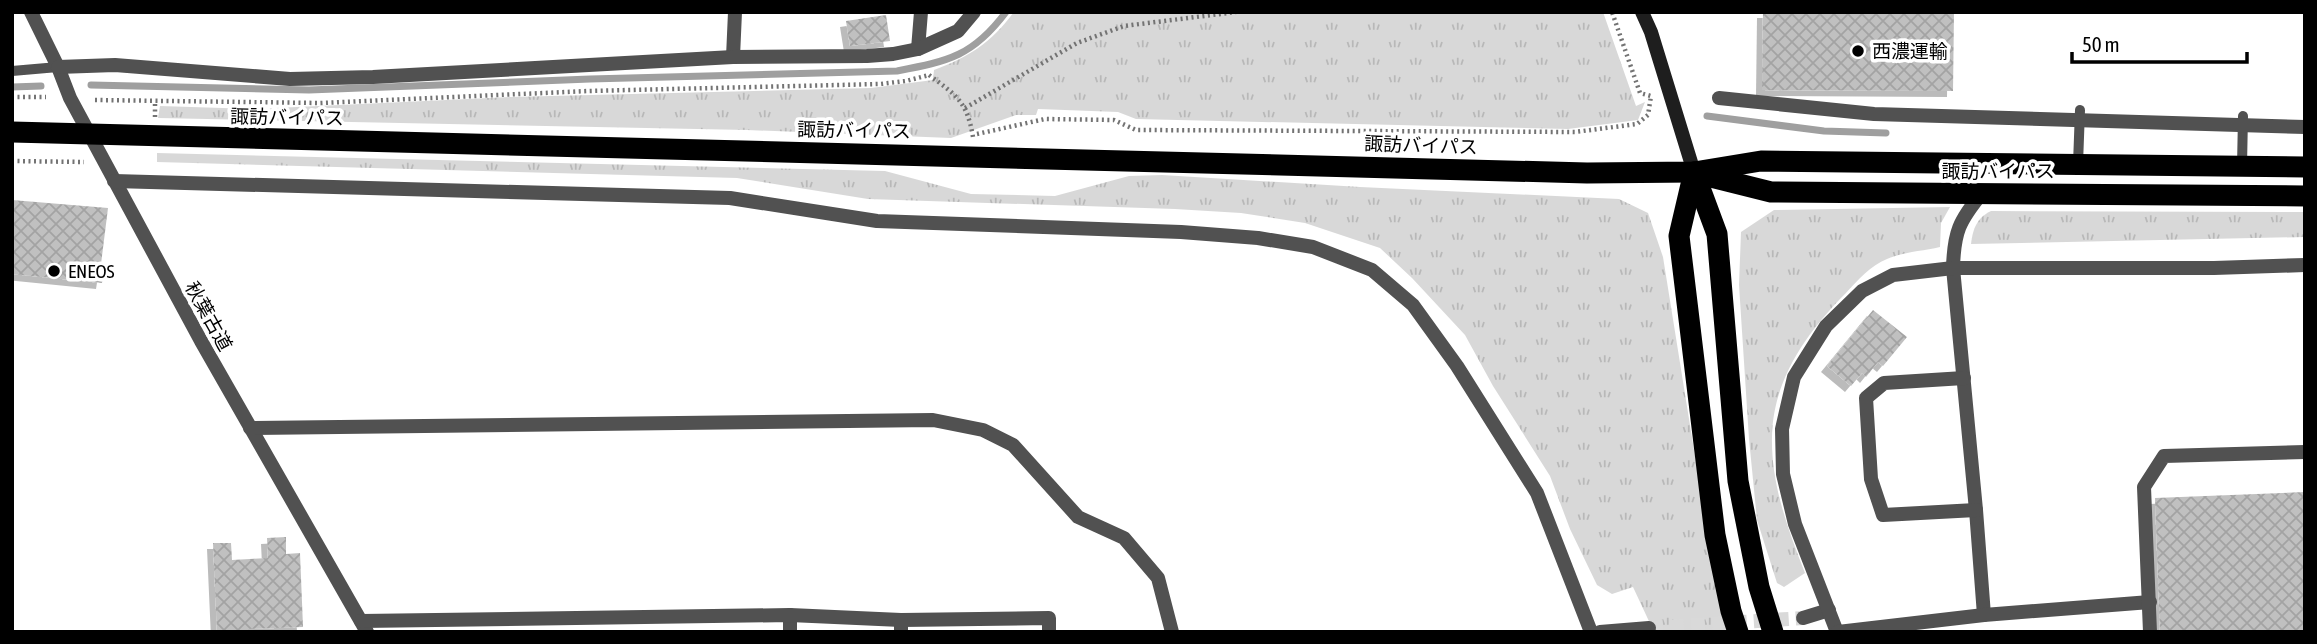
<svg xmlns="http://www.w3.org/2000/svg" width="2317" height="644" viewBox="0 0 2317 644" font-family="'Asap Condensed','Noto Sans JP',sans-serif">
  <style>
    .grass { fill: url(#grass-tufts) }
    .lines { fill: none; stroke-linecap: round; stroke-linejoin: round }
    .stream { stroke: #9f9f9f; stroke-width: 7 }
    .building { fill: url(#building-cross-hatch); filter: url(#shadow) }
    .street-tunnel { stroke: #d9d9d9; stroke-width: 14; stroke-dasharray: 14 7; stroke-linecap: butt }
    .path { stroke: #737373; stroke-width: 4.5; stroke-dasharray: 2 3.5; stroke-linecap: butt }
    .lane { stroke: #515151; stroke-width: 10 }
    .street { stroke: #515151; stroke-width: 14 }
    .secondary { stroke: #1e1e1e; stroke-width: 14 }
    .highway { stroke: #000; stroke-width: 21 }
    .poi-dot { fill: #000; stroke: #fff; stroke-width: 2.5 }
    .labels { text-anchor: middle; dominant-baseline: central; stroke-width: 7; stroke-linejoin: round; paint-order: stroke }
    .poi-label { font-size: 19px; fill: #000; stroke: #fff; text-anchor: start }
    .street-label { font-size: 19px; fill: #000; stroke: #fff }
  </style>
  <defs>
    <pattern id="grass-tufts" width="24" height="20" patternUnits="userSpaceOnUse" patternTransform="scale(1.75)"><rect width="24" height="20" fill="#d8d8d8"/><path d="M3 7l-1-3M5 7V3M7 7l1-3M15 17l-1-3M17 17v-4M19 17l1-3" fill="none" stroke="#b8b8b8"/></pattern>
    <pattern id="building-cross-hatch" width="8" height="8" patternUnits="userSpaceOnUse" patternTransform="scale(1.75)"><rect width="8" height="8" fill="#c0c0c0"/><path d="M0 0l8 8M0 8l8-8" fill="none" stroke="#a3a3a3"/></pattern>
    <filter id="shadow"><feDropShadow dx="-6" dy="6" stdDeviation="0" flood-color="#0004"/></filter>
  </defs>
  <rect width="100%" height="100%" fill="#fff"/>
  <g class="grass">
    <path d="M 1014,12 L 1603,12 L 1636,106 L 1645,102 L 1638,120 L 1568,129 L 1136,119 L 1118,112 L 1038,109 L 1036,115 L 1016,115 L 951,138 L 747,130 L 158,118 L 160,106 L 254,109 L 510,97 L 871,88 L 933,80 L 934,70 C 969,57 991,43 1014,12 Z"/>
    <path d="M 157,153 L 885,171 L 971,194 L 1055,196 L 1129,176 L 1162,175 L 1360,187 L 1619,199 L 1648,213 L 1663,257 L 1711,556 L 1731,632 L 1654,632 L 1633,587 L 1612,594 L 1597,585 L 1570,529 L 1550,476 L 1493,386 L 1465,335 L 1412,278 L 1380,248 L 1305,223 L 1241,213 L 1175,209 L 868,199 L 737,178 L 157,162 Z"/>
    <path d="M 1950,207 L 1941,223 L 1940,247 C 1923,251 1903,252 1887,259 C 1871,265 1857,281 1846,293 C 1807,332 1773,379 1772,437 C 1771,484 1788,530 1805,573 L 1784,587 L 1777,583 L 1757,520 L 1749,439 L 1739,285 L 1741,232 L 1774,210 Z"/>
    <path d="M 1991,211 L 2305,212 L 2305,237 L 1971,244 C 1973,228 1977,218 1991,211 Z"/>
  </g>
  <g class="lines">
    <g class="stream">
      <path d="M 91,85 L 309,90 L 590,79 L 897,71 C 949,61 973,56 1006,12"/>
      <path d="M 12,87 L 41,86"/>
      <path d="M 1707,116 L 1824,131 L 1886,133"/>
    </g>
  </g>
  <g class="building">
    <path d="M 1763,12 L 1954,12 L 1953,91 L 1762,90 Z"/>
    <path d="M 886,15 L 890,41 L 850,46 L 846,21 Z"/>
    <path d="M 12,200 L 108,208 L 101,264 L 105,264 L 102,283 L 12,274 Z"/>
    <path d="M 1873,310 L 1907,337 L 1883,366 L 1878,362 L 1866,377 L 1862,373 L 1851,386 L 1827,366 Z"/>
    <path d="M 2305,492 L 2305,632 L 2160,632 L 2155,498 Z"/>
    <path d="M 286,537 L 286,554 L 300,553 L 303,627 L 248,629 L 248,632 L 217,632 L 213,543 L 231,543 L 232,560 L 268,558 L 267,538 Z"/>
  </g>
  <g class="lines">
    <path class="street-tunnel" d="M 1649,628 L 1803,618"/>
    <g class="path">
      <path d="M 929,75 C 956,95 967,101 973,137"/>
      <path d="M 12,97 L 46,97"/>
      <path d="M 95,100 L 320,103 L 588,91 L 880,84 L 906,81 L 929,75"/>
      <path d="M 965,108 L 1077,43 L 1124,26 L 1236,12"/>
      <path d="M 155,117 L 155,101"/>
      <path d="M 977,134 L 1045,119 L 1114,120 L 1136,130 L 1575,132 L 1637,124 L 1648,115 L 1651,96 L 1640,93 L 1612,12"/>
      <path d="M 12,161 L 84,162"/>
    </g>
    <g class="lane">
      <path d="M 12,71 L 58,67"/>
      <path d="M 2078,164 L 2080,110"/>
      <path d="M 2242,166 L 2243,116"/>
    </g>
    <g class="street">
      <path d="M 31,12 L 58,67 L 70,98 L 201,341 L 367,632"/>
      <path d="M 918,49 L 921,12"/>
      <path d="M 733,57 L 735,12"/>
      <path d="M 58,67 L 115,65 L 290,79 L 373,77 L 733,57 L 867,56 L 893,54 L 918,49 L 958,31 L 974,12"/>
      <path d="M 1719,98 L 1874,114 L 2305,127"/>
      <path d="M 114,181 L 730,198 L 877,221 L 1181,232 L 1258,238 L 1313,247 L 1372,270 L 1413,305 L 1457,366 L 1537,493 L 1591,632"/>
      <path d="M 1982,193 C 1959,221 1954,232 1953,268 L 1976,510 L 1984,615"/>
      <path d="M 1964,378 L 1884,383 L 1866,398 L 1871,479 L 1883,515 L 1976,510"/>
      <path d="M 250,428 L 933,420 L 983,430 L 1013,445 L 1078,517 L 1124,538 L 1158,578 L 1172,632"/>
      <path d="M 790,615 L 790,632"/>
      <path d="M 1803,618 L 1829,610"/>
      <path d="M 901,620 L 1049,618 L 1049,632"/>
      <path d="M 361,621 L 790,615 L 901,620 L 901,632"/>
      <path d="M 1600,632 L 1649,628"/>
      <path d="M 1837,632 L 1795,524 L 1783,474 L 1782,429 L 1794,377 L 1826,326 L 1862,291 L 1893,275 L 1953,268 L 2214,268 L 2305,265"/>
      <path d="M 1838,632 L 1984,615 L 2150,602"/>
      <path d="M 2150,632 L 2144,487 L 2164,456 L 2305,452"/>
    </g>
    <path class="secondary" d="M 1642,12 L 1651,32 L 1694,172"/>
    <g class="highway">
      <path d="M 12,132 L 1587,173 L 1694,172 L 1761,161 L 2305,167"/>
      <path d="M 1694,172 L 1717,234 L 1738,481 L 1759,587 L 1773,632"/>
      <path d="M 1694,172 L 1679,236 L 1715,535 L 1731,611 L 1738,632"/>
      <path d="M 1703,175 L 1771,192 L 2305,196"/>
    </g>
  </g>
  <g class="poi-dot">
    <circle cx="1858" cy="51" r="7"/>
    <circle cx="54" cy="271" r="7"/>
  </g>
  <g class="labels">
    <g class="poi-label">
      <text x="1872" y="51">西濃運輸</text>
      <text x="68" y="271">ENEOS</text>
    </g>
    <g class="street-label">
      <text transform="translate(287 117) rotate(1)">諏訪バイパス</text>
      <text transform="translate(854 130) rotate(1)">諏訪バイパス</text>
      <text transform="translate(1421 145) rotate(2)">諏訪バイパス</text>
      <text x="1998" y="171">諏訪バイパス</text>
      <text transform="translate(209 316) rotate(61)">秋葉古道</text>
    </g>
  </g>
  <rect width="2317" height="644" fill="none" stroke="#000000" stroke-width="28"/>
  <path d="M2072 52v10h175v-10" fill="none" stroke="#000000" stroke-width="3.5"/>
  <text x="2082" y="52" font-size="21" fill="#000000" stroke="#ffffff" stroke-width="5" paint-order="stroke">50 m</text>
</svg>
